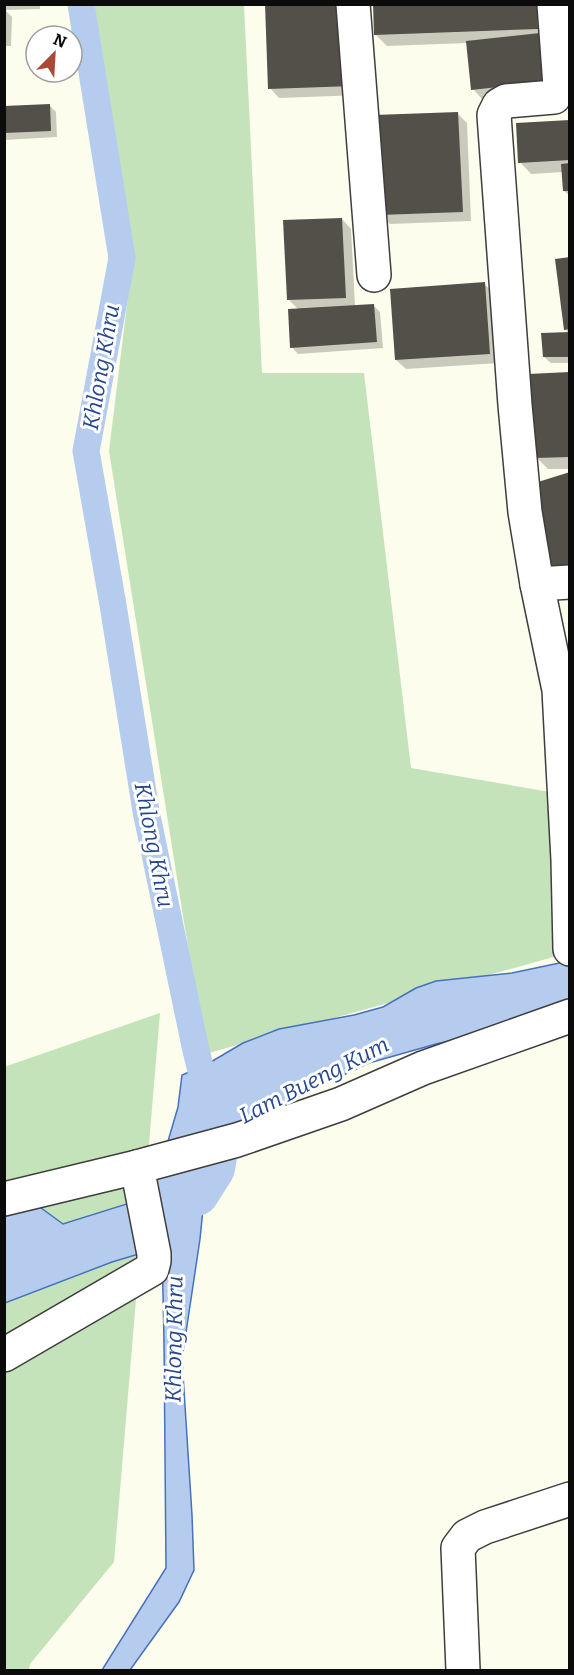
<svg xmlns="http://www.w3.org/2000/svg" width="574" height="1675" viewBox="0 0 574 1675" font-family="Bitter,serif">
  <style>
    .green { fill: #c5e3ba }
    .water { fill: #b6ccee; stroke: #4671bd; stroke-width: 1.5 }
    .shadow { fill: #0003 }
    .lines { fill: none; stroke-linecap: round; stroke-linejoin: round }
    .canal { stroke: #b6ccee; stroke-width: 27 }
    .river { stroke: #b6ccee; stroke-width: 46 }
    .building { fill: #534f49 }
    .minor-casing { stroke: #3e3e3e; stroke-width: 36 }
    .minor { stroke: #fff; stroke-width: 33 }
    .labels { text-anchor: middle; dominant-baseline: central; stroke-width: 6; stroke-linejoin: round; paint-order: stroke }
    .water-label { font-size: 22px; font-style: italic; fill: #24478e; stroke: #fff }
  </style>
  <rect width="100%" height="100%" fill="#fcfdec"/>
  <g class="green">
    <path d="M 91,5 L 244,5 L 262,373 L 364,373 L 411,768 L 550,792 L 557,956 L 205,1054 L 109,451 L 133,256 Z"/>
    <path d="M 160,1013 L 114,1562 L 30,1664 L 29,1670 L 4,1670 L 4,1067 Z"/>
  </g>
  <path class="water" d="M 569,961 L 569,1014 L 436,1044 L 369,1063 L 303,1094 L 208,1160 L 200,1239 L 182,1359 L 192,1515 L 194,1570 L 179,1602 L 130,1670 L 102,1670 L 166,1568 L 164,1342 L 162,1247 L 112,1262 L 5,1303 L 5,1213 L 37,1205 L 63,1224 L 143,1199 L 166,1148 L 178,1107 L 182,1075 L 204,1066 L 243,1043 L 279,1029 L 354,1015 L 383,1007 L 416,988 L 436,981 L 512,973 Z"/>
  <g class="shadow">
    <path d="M 4,4 L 40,4 L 40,9 L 5,10 L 12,17 L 11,46 L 4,46 Z"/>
    <path d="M 266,4 L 361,95 L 279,98 L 270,88 Z"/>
    <path d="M 374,4 L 548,4 L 555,91 L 482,99 L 473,89 L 467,43 L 387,46 L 376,35 Z"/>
    <path d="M 49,105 L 56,112 L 57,137 L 4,140 L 4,107 Z"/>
    <path d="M 457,113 L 467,123 L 471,221 L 390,224 L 380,215 Z"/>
    <path d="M 570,121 L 570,196 L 564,191 L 563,172 L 531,174 L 520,162 Z"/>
    <path d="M 342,219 L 351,229 L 355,306 L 373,305 L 380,312 L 383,348 L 298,354 L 292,347 L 299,310 L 288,299 Z"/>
    <path d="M 570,259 L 570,363 L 551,363 L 544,357 L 569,334 L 565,329 Z"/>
    <path d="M 484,284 L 494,293 L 499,363 L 406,369 L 396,360 Z"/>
    <path d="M 570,374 L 570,469 L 548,469 L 536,457 Z"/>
  </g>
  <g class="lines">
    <path class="canal" d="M 81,4 L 122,258 L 86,451 L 113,605 L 146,811 L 195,1046 L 209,1104"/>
    <path class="river" d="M 157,1210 L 196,1193 L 212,1168 L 217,1139 L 224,1126 L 244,1115"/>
  </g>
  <g class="building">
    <path d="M 265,4 L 349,4 L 352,86 L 268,89 Z"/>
    <path d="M 373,4 L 537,4 L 538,29 L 374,35 Z"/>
    <path d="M 540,33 L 546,82 L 471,90 L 466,41 Z"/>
    <path d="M 50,104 L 51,131 L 4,133 L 4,106 Z"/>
    <path d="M 458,112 L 463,212 L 379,215 L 374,115 Z"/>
    <path d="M 570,120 L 570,160 L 518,163 L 516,123 Z"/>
    <path d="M 570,163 L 570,191 L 563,191 L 561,164 Z"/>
    <path d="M 342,218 L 346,298 L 287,300 L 283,220 Z"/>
    <path d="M 570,257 L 570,329 L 564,330 L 555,259 Z"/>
    <path d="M 485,282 L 490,354 L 395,360 L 390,289 Z"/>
    <path d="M 374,304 L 377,342 L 290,348 L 288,309 Z"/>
    <path d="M 570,332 L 570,357 L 543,357 L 541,333 Z"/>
    <path d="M 570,372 L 570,457 L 534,458 L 528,374 Z"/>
    <path d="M 570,472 L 570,574 L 543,565 L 538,482 Z"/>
  </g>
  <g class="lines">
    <g class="minor-casing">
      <g id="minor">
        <path d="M 353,4 L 374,275"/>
        <path d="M 570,582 L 537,584 L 559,690 L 568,860 L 570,949"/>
        <path d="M 537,584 L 525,512 L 515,405 L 494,115 L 499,105 L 506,101 L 554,97 L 560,86 L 554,4"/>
        <path d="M 4,1199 L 137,1167 L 237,1140 L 341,1104 L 423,1068 L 570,1016"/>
        <path d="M 4,1355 L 152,1269 L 154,1261 L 154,1254 L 137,1167"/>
        <path d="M 463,1670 L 458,1548 L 467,1536 L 485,1527 L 570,1499"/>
      </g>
    </g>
    <use href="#minor" class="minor"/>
  </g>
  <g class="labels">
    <g class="water-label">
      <text transform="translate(101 367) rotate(-80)">Khlong Khru</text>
      <text transform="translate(154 845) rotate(79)">Khlong Khru</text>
      <text transform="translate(314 1080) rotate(-27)">Lam Bueng Kum</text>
      <text transform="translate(174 1339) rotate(-89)">Khlong Khru</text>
    </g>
  </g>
  <rect width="574" height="1675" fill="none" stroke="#0b0b0b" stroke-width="12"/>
  <g transform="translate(54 54) rotate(24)"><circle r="28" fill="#ffffff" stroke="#9d9d9d" stroke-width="1.5"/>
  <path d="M0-4.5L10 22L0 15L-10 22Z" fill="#ab4a34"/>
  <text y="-9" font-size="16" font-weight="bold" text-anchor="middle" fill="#0b0b0b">N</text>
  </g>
</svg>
